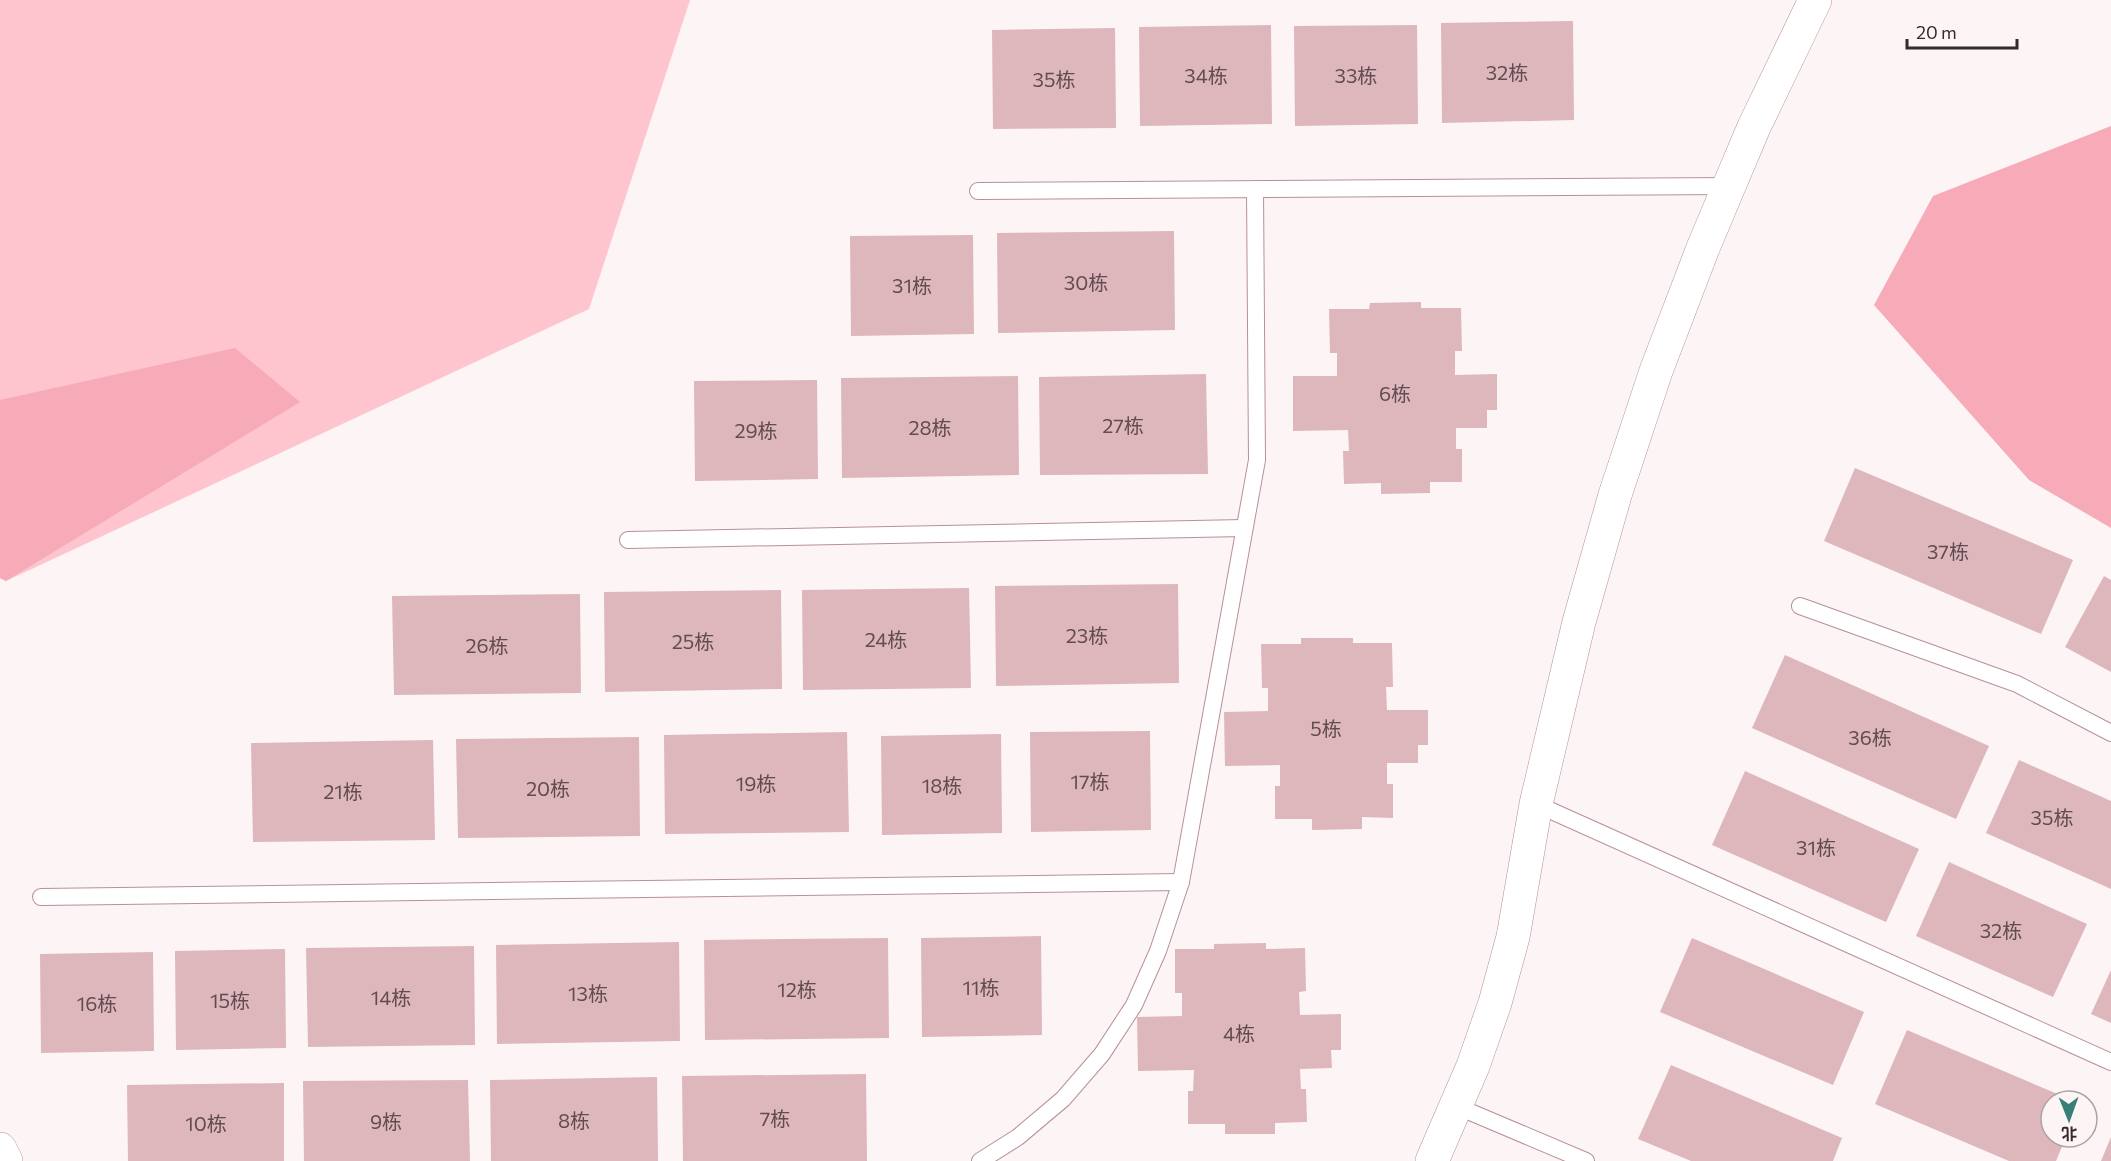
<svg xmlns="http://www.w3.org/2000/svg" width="2111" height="1161" viewBox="0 0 2111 1161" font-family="Commissioner,'Noto Sans SC',sans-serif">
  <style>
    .green { fill: #fec5ce }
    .forest { fill: #f7aab8 }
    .building { fill: #deb7bd }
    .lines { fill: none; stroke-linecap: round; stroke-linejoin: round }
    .lane-casing { stroke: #b69197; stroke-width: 18 }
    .secondary-casing { stroke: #b69197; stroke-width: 34 }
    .lane { stroke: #fff; stroke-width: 16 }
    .secondary { stroke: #fff; stroke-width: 33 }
    .labels { text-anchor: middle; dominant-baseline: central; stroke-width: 4.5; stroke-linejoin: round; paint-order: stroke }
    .number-label { font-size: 20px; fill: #614c50 }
  </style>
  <rect width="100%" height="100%" fill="#fdf4f5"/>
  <path class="green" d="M 0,0 L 690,0 L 589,309 L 6,581 L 0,578 Z"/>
  <g class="forest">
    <path d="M 2111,126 L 2111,528 L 2029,480 L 1874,305 L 1933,196 Z"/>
    <path d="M 235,348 L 300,402 L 6,581 L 0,578 L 0,400 Z"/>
  </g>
  <g class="building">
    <path d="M 1573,21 L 1574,120 L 1442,123 L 1441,23 Z"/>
    <path d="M 1271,25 L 1272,124 L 1140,126 L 1139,27 Z"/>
    <path d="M 1417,25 L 1418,124 L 1295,126 L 1294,26 Z"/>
    <path d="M 1115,28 L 1116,128 L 993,129 L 992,30 Z"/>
    <path d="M 1174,231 L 1175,330 L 998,333 L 997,233 Z"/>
    <path d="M 973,235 L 974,334 L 851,336 L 850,236 Z"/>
    <path d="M 1421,302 L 1421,308 L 1461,308 L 1462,351 L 1455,351 L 1455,375 L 1497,374 L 1497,410 L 1487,410 L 1487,428 L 1456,428 L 1456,449 L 1462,449 L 1462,482 L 1430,482 L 1430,493 L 1381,494 L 1381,483 L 1344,484 L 1343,451 L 1349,451 L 1348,430 L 1293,431 L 1293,376 L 1337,376 L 1337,353 L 1330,353 L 1329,309 L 1369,309 L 1370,303 Z"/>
    <path d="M 1206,374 L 1208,474 L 1040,475 L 1039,377 Z"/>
    <path d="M 1018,376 L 1019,475 L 842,478 L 841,378 Z"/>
    <path d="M 817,380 L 818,479 L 695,481 L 694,381 Z"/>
    <path d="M 1855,468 L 2073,560 L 2041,634 L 1824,541 Z"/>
    <path d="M 2104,576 L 2111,580 L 2111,672 L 2065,647 Z"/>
    <path d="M 1178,584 L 1179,683 L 996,686 L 995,586 Z"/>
    <path d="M 969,588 L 971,688 L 803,690 L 802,590 Z"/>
    <path d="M 781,590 L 782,689 L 605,692 L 604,592 Z"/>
    <path d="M 580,594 L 581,693 L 394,695 L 392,596 Z"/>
    <path d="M 1301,638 L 1353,638 L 1353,643 L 1392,643 L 1393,687 L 1386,687 L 1387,710 L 1428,710 L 1428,745 L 1418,745 L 1418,763 L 1387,763 L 1387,784 L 1393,784 L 1393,818 L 1362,817 L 1362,829 L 1312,830 L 1312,819 L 1275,819 L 1275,786 L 1280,786 L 1280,765 L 1225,766 L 1224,712 L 1268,711 L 1268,688 L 1262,688 L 1261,644 L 1301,644 Z"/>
    <path d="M 1785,655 L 1989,746 L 1956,819 L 1752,728 Z"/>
    <path d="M 1150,731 L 1151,830 L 1031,832 L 1030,732 Z"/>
    <path d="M 847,732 L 849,832 L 665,834 L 664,735 Z"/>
    <path d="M 1001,734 L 1002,833 L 882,835 L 881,736 Z"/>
    <path d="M 639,737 L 640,836 L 458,838 L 456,739 Z"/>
    <path d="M 433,740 L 435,840 L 253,842 L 251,743 Z"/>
    <path d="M 2019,760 L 2111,801 L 2111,889 L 1986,833 Z"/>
    <path d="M 1745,771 L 1919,849 L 1886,922 L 1712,845 Z"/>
    <path d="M 1949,862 L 2087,924 L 2053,997 L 1916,936 Z"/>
    <path d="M 1041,936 L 1042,1035 L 922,1037 L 921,938 Z"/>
    <path d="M 888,938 L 889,1038 L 705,1040 L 704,940 Z"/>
    <path d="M 1692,938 L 1864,1012 L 1833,1085 L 1660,1012 Z"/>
    <path d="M 679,942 L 680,1041 L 497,1044 L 496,945 Z"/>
    <path d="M 1266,943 L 1266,949 L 1305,948 L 1306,991 L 1299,992 L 1300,1015 L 1341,1014 L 1341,1050 L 1331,1050 L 1332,1068 L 1300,1069 L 1301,1089 L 1306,1089 L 1307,1122 L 1275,1123 L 1275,1134 L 1225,1134 L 1225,1124 L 1188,1124 L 1188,1091 L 1193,1091 L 1194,1070 L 1138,1071 L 1137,1017 L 1182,1016 L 1182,993 L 1175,993 L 1175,949 L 1214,949 L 1214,944 Z"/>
    <path d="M 474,946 L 475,1045 L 308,1047 L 306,948 Z"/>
    <path d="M 285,949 L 286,1048 L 176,1050 L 175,951 Z"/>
    <path d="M 153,952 L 154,1051 L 41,1053 L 40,954 Z"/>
    <path d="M 2111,970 L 2111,1023 L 2091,1014 Z"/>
    <path d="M 1907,1030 L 2074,1101 L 2051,1101 L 2051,1137 L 2066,1137 L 2056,1161 L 2009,1161 L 1875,1104 Z"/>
    <path d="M 1671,1065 L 1842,1138 L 1833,1161 L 1691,1161 L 1638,1139 Z"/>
    <path d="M 866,1074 L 867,1161 L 683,1161 L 682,1076 Z"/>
    <path d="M 657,1077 L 658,1161 L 491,1161 L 490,1080 Z"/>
    <path d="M 468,1080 L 470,1161 L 304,1161 L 303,1081 Z"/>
    <path d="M 284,1083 L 284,1161 L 128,1161 L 127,1085 Z"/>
    <path d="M 2111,1137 L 2111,1161 L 2101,1161 Z"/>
  </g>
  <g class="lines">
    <g class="lane-casing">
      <g id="lane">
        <path d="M 978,191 L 1729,186"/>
        <path d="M 628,540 L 1244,528"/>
        <path d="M 1800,606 L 2017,684 L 2111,733"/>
        <path d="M 1536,804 L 2111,1062"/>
        <path d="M 41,897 L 1181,882"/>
        <path d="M 1456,1106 L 1586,1161"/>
        <path d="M 980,1161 L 1018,1137 L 1063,1099 L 1102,1054 L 1134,1005 L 1158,951 L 1181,882 L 1257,460 L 1255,189"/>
      </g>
    </g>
    <g class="secondary-casing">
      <g id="secondary">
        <path d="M 0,1149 L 6,1161"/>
        <path d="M 1432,1161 L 1473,1066 L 1495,1003 L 1513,937 L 1536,804 L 1579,622 L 1615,495 L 1656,371 L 1703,248 L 1729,186 L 1754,127 L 1815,0"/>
      </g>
    </g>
    <use href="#lane" class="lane"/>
    <use href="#secondary" class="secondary"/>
  </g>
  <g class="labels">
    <g class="number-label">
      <text x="1507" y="72">32栋</text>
      <text x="1206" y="75">34栋</text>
      <text x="1356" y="75">33栋</text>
      <text x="1054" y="79">35栋</text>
      <text x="1086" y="282">30栋</text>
      <text x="912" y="285">31栋</text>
      <text x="1395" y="393">6栋</text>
      <text x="1123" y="425">27栋</text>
      <text x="930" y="427">28栋</text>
      <text x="756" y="430">29栋</text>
      <text x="1948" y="551">37栋</text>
      <text x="1087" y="635">23栋</text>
      <text x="886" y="639">24栋</text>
      <text x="693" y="641">25栋</text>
      <text x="487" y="645">26栋</text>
      <text x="1326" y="728">5栋</text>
      <text x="1870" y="737">36栋</text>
      <text x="1090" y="781">17栋</text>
      <text x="756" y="783">19栋</text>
      <text x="942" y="785">18栋</text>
      <text x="548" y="788">20栋</text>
      <text x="343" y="791">21栋</text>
      <text x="2052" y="817">35栋</text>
      <text x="1816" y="847">31栋</text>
      <text x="2001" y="930">32栋</text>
      <text x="981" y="987">11栋</text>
      <text x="797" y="989">12栋</text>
      <text x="588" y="993">13栋</text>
      <text x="391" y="997">14栋</text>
      <text x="230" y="1000">15栋</text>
      <text x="97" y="1003">16栋</text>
      <text x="1239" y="1033">4栋</text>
      <text x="775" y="1118">7栋</text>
      <text x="574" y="1120">8栋</text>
      <text x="386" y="1121">9栋</text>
      <text x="206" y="1123">10栋</text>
    </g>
  </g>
  <g transform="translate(2069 1119) rotate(179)"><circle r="28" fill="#fdf4f5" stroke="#aea3a4" stroke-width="1.5"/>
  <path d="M0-4.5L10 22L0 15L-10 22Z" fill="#387f79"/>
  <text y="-9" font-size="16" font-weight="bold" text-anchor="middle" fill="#37292b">北</text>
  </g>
  <path d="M1907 39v9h110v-9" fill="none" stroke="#37292b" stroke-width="3"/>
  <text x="1916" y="39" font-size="18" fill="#37292b" stroke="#fdf4f5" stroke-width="4.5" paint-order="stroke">20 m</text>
</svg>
